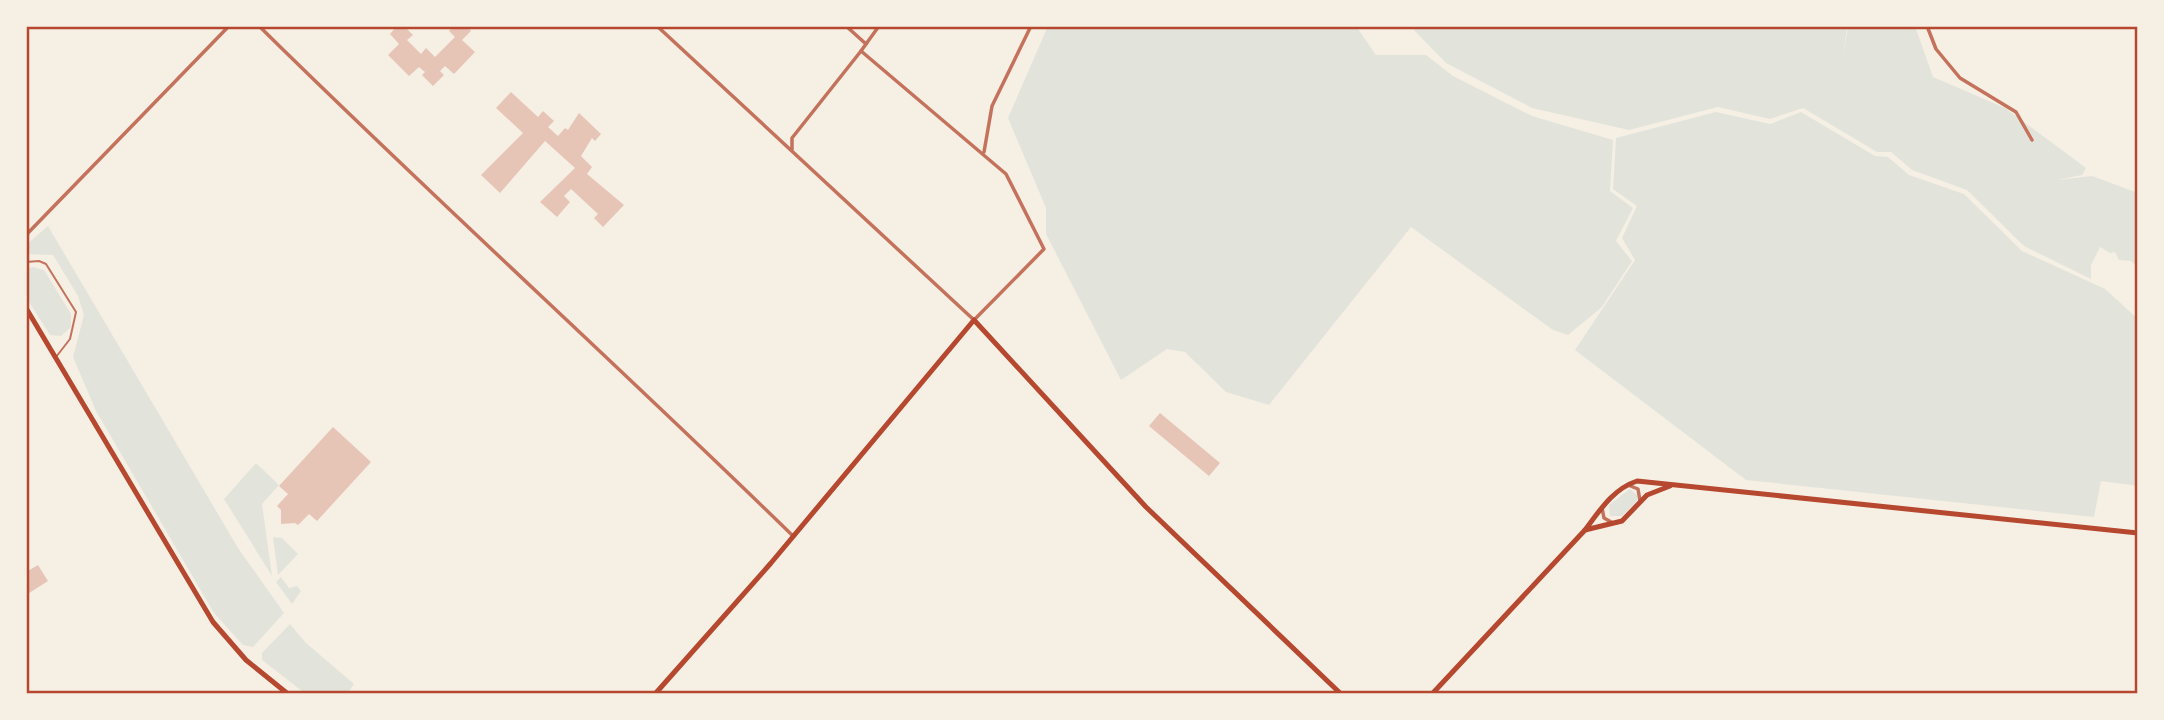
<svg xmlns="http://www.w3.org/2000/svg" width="2164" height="720" viewBox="0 0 2164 720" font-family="'Sofia Sans Condensed',sans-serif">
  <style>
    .green { fill: #e2e4dc }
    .building { fill: #e6c5b7 }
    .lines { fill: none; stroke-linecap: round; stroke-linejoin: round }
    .service { stroke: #c5725c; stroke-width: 2 }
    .minor { stroke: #c5725c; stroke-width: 3.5 }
    .secondary { stroke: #b5482f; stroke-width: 5 }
    .neatline { fill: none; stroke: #b5482f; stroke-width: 2.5 }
  </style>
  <rect width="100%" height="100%" fill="#f6efe4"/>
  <g class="green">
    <path d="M 1048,26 L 1356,26 L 1376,55 L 1426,55 L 1453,76 L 1532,116 L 1613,140 L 1610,191 L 1633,208 L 1616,241 L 1632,261 L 1602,307 L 1568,335 L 1553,330 L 1411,227 L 1269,405 L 1226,392 L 1185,352 L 1167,349 L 1121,380 L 1046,234 L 1046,208 L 1008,118 Z"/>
    <path d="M 1410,26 L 1847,26 L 1843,57 L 1848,26 L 1915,26 L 1933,77 L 2005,108 L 2086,168 L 2082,175 L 2057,180 L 2092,176 L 2138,193 L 2138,268 L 2131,261 L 2119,260 L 2115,252 L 2110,253 L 2100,247 L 2091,265 L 2091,279 L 2024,246 L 1967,190 L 1912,170 L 1891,152 L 1877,152 L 1803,108 L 1770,119 L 1718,107 L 1629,130 L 1532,108 L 1446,63 Z"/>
    <path d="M 1716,112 L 1770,124 L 1801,112 L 1875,156 L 1888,157 L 1909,175 L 1964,194 L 2022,251 L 2105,289 L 2138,319 L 2138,486 L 2101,481 L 2094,517 L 1746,480 L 1575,350 L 1635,260 L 1622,238 L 1637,206 L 1613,189 L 1616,138 Z"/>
    <path d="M 48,226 L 238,548 L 284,613 L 253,647 L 243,645 L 214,613 L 96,411 L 73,357 L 84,315 L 78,296 L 53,255 L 26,254 L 26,245 Z"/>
    <path d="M 33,267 L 44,270 L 71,314 L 71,327 L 61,336 L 50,335 L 26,297 L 26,269 Z"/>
    <path d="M 256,463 L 279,485 L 262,504 L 272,576 L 224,499 Z"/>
    <path d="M 1630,489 L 1637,495 L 1637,501 L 1622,516 L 1610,516 L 1609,505 Z"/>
    <path d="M 273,537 L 282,538 L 298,554 L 278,575 Z"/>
    <path d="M 281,577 L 289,588 L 297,586 L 301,591 L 292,604 L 276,582 Z"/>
    <path d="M 290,624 L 306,643 L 354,684 L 347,694 L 306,694 L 262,660 L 262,653 Z"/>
  </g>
  <g class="building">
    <path d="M 397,26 L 404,26 L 413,35 L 407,40 L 421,54 L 426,48 L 435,57 L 455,37 L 449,31 L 454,26 L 467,26 L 471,31 L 462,40 L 475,52 L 454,74 L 445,66 L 440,71 L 444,75 L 433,86 L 422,75 L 425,72 L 419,67 L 409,76 L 388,55 L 399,44 L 390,34 Z"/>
    <path d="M 511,92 L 538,117 L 543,111 L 554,121 L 548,127 L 558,136 L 565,128 L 568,130 L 579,113 L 601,134 L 595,141 L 592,138 L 581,156 L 592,167 L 587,174 L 624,205 L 603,227 L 594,218 L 598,214 L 571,189 L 564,196 L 570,202 L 557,217 L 540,202 L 575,168 L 545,141 L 500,193 L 481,175 L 523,133 L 496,108 Z"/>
    <path d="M 1160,413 L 1220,463 L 1209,476 L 1149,426 Z"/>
    <path d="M 333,427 L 371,462 L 317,521 L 309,514 L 298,525 L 295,523 L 281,524 L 281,510 L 277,506 L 288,494 L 279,486 Z"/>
    <path d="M 38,565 L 48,581 L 26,595 L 26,572 Z"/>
  </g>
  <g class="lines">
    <path class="service" d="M 26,262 L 39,261 L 46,264 L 76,312 L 70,339 L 56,357"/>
    <g class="minor">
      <path d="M 259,26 C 434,199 617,364 793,536"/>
      <path d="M 657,26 L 974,320 L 1044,249 L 1006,174 L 861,51 L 792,138 L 792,150"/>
      <path d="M 846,26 L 866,44"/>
      <path d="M 1927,26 L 1936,49 L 1960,78 L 2016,112 L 2032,140"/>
      <path d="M 861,51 L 879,26"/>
      <path d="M 984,152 L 992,106 L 1031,26"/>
      <path d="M 26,235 L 229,26"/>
      <path d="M 1628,485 L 1638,489 L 1640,501"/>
      <path d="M 1602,508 L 1604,518 L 1613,523"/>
    </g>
    <g class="secondary">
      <path d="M 26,308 L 213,622 L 246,660 L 288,694"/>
      <path d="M 1585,530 L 1622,521 L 1647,495 L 1670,486"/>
      <path d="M 655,694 L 771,563 L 974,320 L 1146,507 L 1341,694"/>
      <path d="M 1432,694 L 1585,530 C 1600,510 1613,489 1637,481 L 2138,533"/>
    </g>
  </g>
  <rect width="2164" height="720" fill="none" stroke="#f6efe4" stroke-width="56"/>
  <rect x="28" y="28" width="2108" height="664" class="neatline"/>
</svg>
